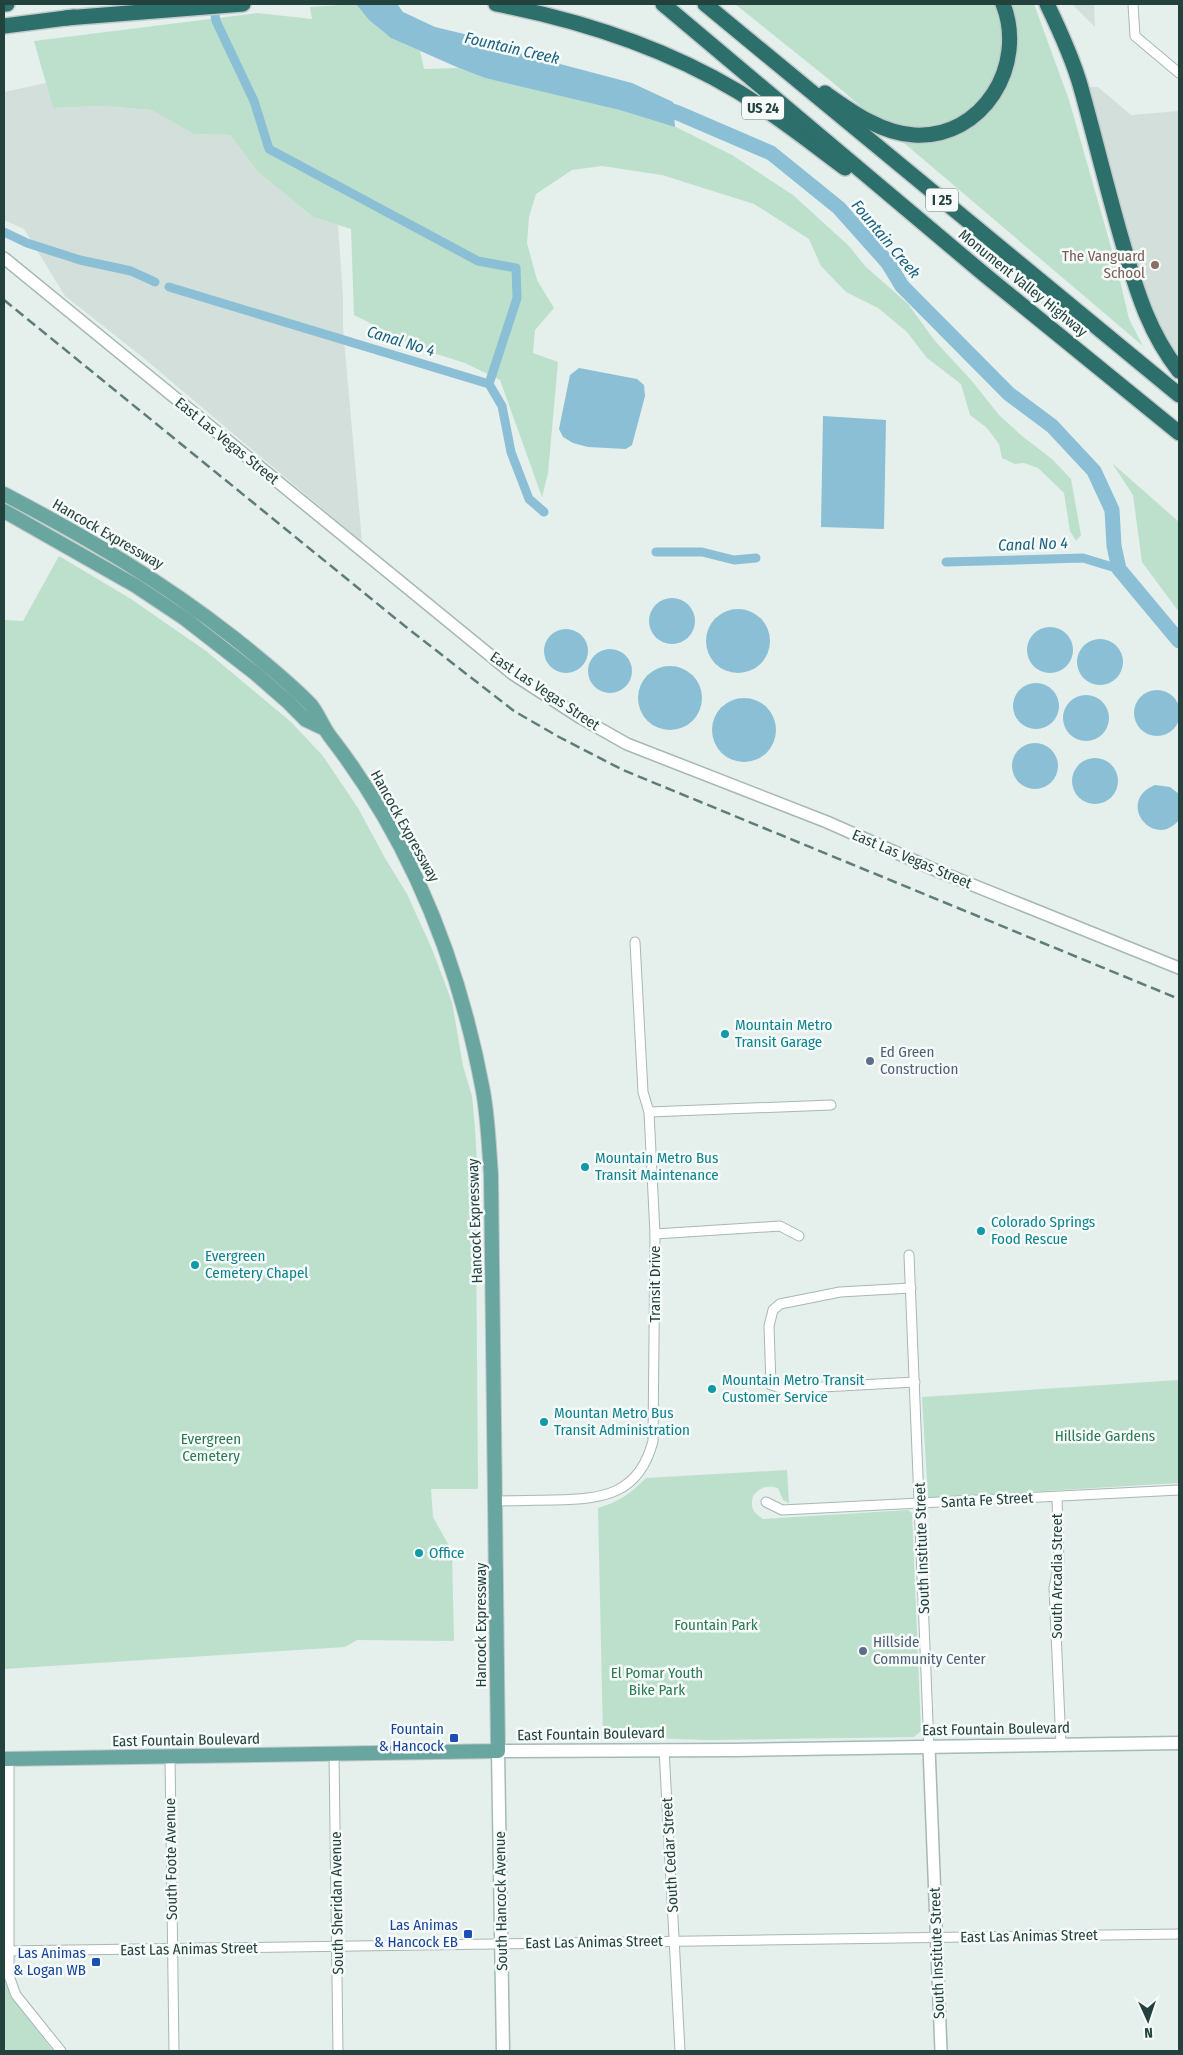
<svg xmlns="http://www.w3.org/2000/svg" width="1183" height="2055" viewBox="0 0 1183 2055" font-family="'Fira Sans Condensed',sans-serif">
  <style>
    .built { fill: #d3dfdb }
    .green { fill: #bde0cc }
    .water { fill: #8bbfd5 }
    .lines { fill: none; stroke-linecap: round; stroke-linejoin: round }
    .canal { stroke: #8bbfd5; stroke-width: 9 }
    .river { stroke: #8bbfd5; stroke-width: 15 }
    .minor-casing { stroke: #a7b8b4; stroke-width: 11 }
    .tertiary-casing { stroke: #a7b8b4; stroke-width: 14 }
    .secondary-casing { stroke: #a2bbb6; stroke-width: 15 }
    .primary-casing { stroke: #c1cac9; stroke-width: 16 }
    .motorway-casing { stroke: #c1cac9; stroke-width: 18 }
    .minor { stroke: #fff; stroke-width: 9 }
    .tertiary { stroke: #fff; stroke-width: 11 }
    .secondary { stroke: #fff; stroke-width: 12 }
    .primary { stroke: #68a69f; stroke-width: 14 }
    .motorway { stroke: #2d6f6b; stroke-width: 15 }
    .rail { stroke: #5e7d79; stroke-width: 2.5; stroke-dasharray: 10 5; stroke-linecap: butt }
    .education-dot { fill: #8d6e63; stroke: #f6fbf9; stroke-width: 2 }
    .culture-dot { fill: #0f9aa8; stroke: #f6fbf9; stroke-width: 2 }
    .service-dot { fill: #5c6f8a; stroke: #f6fbf9; stroke-width: 2 }
    .transit-dot { fill: #1a4fb4; stroke: #f6fbf9; stroke-width: 2 }
    .labels { text-anchor: middle; dominant-baseline: central; stroke-width: 5; stroke-linejoin: round; paint-order: stroke }
    .shield { fill: #f6fbf9; stroke: #627a76; stroke-width: 1 }
    .shield-label { font-size: 14px; font-weight: bold; fill: #23423e }
    .education-label { font-size: 15px; fill: #785e54; stroke: #f6fbf9; text-anchor: end }
    .street-label { font-size: 15px; fill: #23423e; stroke: #f6fbf9 }
    .culture-label { font-size: 15px; fill: #0d838f; stroke: #f6fbf9; text-anchor: start }
    .service-label { font-size: 15px; fill: #4e5e75; stroke: #f6fbf9; text-anchor: start }
    .park-label { font-size: 15px; fill: #2b7a55; stroke: #f6fbf9 }
    .transit-label { font-size: 15px; fill: #164399; stroke: #f6fbf9; text-anchor: end }
    .water-label { font-size: 16px; font-style: italic; fill: #196181; stroke: #f6fbf9 }
  </style>
  <rect width="100%" height="100%" fill="#e5efec"/>
  <g class="built">
    <path d="M 1072,4 L 1094,4 L 1095,27 Z"/>
    <path d="M 46,83 L 53,108 L 102,106 L 151,110 L 194,134 L 230,135 L 258,172 L 313,217 L 338,225 L 343,297 L 343,328 L 362,542 L 140,355 L 65,296 L 24,229 L 4,220 L 4,92 Z"/>
    <path d="M 1081,87 L 1098,87 L 1131,115 L 1179,111 L 1179,371 L 1147,318 Z"/>
  </g>
  <g class="green">
    <path d="M 356,4 C 376,30 390,38 420,51 L 424,69 L 459,68 L 485,78 L 658,118 L 732,155 L 793,195 L 849,246 L 865,266 L 908,304 L 935,341 L 972,381 L 999,415 L 1022,436 L 1052,459 L 1071,479 L 1081,535 L 1076,541 L 1070,531 L 1064,493 L 1038,468 L 1024,463 L 1015,464 L 1002,458 L 999,444 L 987,428 L 970,415 L 961,384 L 927,358 L 907,332 L 878,308 L 846,292 L 821,266 L 809,239 L 754,204 L 662,175 L 602,166 L 572,170 L 536,194 L 529,217 L 527,243 L 537,280 L 554,308 L 535,330 L 533,353 L 558,362 L 548,473 L 542,497 L 500,380 L 465,363 L 424,350 L 354,315 L 351,229 L 313,217 L 258,172 L 230,135 L 194,134 L 151,110 L 102,106 L 53,108 L 34,41 L 257,13 L 312,19 L 310,7 Z"/>
    <path d="M 735,4 L 1034,4 L 1069,100 L 1117,268 L 1129,319 L 1143,346 L 831,81 Z"/>
    <path d="M 1112,463 L 1179,522 L 1179,612 L 1142,562 L 1133,495 Z"/>
    <path d="M 59,556 L 131,599 L 206,651 L 291,722 L 323,756 L 358,808 L 385,858 L 407,894 L 432,949 L 452,1002 L 463,1066 L 472,1096 L 475,1128 L 477,1162 L 472,1196 L 476,1225 L 478,1489 L 431,1489 L 433,1517 L 452,1551 L 454,1641 L 357,1640 L 345,1647 L 4,1669 L 4,620 L 23,621 Z"/>
    <path d="M 1178,1380 L 1178,1483 L 928,1498 L 922,1397 Z"/>
    <path d="M 787,1470 L 789,1503 L 783,1500 L 778,1488 C 767,1485 760,1487 753,1496 C 750,1507 753,1513 763,1519 L 908,1510 L 912,1513 L 921,1731 L 914,1737 L 704,1740 L 603,1736 L 598,1508 C 619,1502 631,1493 646,1478 Z"/>
    <path d="M 4,1961 L 10,1994 L 53,2051 L 4,2051 Z"/>
  </g>
  <g class="water">
    <path d="M 356,4 L 397,4 L 403,12 L 435,27 L 464,34 L 507,50 L 632,83 L 673,102 L 675,127 L 620,110 L 485,78 L 459,68 L 391,38 L 369,20 Z"/>
    <path d="M 579,368 L 637,379 L 644,385 L 645,396 L 632,445 L 626,449 L 588,447 L 573,443 L 563,437 L 559,429 L 570,375 Z"/>
    <path d="M 823,416 L 886,420 L 884,529 L 821,527 Z"/>
    <circle cx="672" cy="621" r="23"/>
    <circle cx="738" cy="641" r="32"/>
    <circle cx="1050" cy="650" r="23"/>
    <circle cx="566" cy="651" r="22"/>
    <circle cx="1100" cy="662" r="23"/>
    <circle cx="610" cy="671" r="22"/>
    <circle cx="670" cy="698" r="32"/>
    <circle cx="1036" cy="706" r="23"/>
    <circle cx="1157" cy="713" r="23"/>
    <circle cx="1086" cy="718" r="23"/>
    <circle cx="744" cy="730" r="32"/>
    <circle cx="1035" cy="766" r="23"/>
    <circle cx="1095" cy="781" r="23"/>
    <path d="M 1155,785 L 1170,787 L 1179,794 L 1179,820 C 1153,851 1115,801 1155,785 Z"/>
  </g>
  <g class="lines">
    <g class="canal">
      <path d="M 213,4 L 216,21 L 254,101 L 269,149 L 478,261 L 516,268 L 517,298 L 489,384"/>
      <path d="M 4,232 L 27,243 L 80,260 L 131,271 L 155,282"/>
      <path d="M 169,287 L 489,384 L 502,406 L 511,452 L 529,499 L 544,512"/>
      <path d="M 656,552 L 702,552 L 734,560 L 756,558"/>
      <path d="M 946,562 L 1083,558 L 1119,569"/>
    </g>
    <path class="river" d="M 654,104 L 678,113 L 771,153 L 839,208 L 888,263 L 902,286 L 1009,394 L 1052,426 L 1094,471 L 1112,510 L 1114,546 L 1119,569 L 1179,641"/>
    <g class="minor-casing">
      <g id="minor">
        <path d="M 1133,4 L 1135,36 L 1179,73"/>
        <path d="M 649,1112 L 831,1105"/>
        <path d="M 655,1234 L 780,1226 L 799,1236"/>
        <path d="M 909,1255 L 929,1747"/>
        <path d="M 911,1288 L 840,1292 L 780,1304 L 773,1310 L 769,1326 L 771,1385 L 785,1389 L 915,1382"/>
        <path d="M 1057,1497 L 1059,1563 L 1054,1588 L 1061,1744"/>
        <path d="M 496,1501 C 515,1501 535,1500 554,1500 C 603,1499 639,1495 653,1441 L 655,1234 L 649,1112 L 643,1092 L 635,942"/>
        <path d="M 766,1502 L 782,1510 L 1179,1490"/>
        <path d="M 664,1749 L 680,2051"/>
        <path d="M 334,1754 L 338,2051"/>
        <path d="M 170,1757 L 174,2051"/>
        <path d="M 9,1759 L 9,1976 L 16,1995 L 61,2051"/>
        <path d="M 4,1951 L 1179,1934"/>
      </g>
    </g>
    <g class="tertiary-casing">
      <g id="tertiary">
        <path d="M 4,258 L 513,674 L 581,718 L 627,744 L 827,822 L 933,869 L 1179,968"/>
        <path d="M 929,1747 L 941,2051"/>
      </g>
    </g>
    <g class="secondary-casing">
      <path id="secondary" d="M 503,2051 L 498,1751 L 734,1750 L 1179,1743"/>
    </g>
    <g class="primary-casing">
      <g id="primary">
        <path d="M 4,494 C 86,537 160,580 234,638 C 260,659 287,680 311,705 C 319,715 323,728 332,739 C 412,843 459,962 483,1091 C 488,1119 489,1148 491,1175 L 498,1751 L 4,1759"/>
        <path d="M 4,511 L 136,586 L 184,618 L 256,674 L 288,702 L 306,720 L 323,728"/>
      </g>
    </g>
    <g class="motorway-casing">
      <g id="motorway">
        <path d="M 4,4 L 7,4"/>
        <path d="M 496,4 C 579,20 663,47 737,91 C 775,114 810,142 845,168"/>
        <path d="M 663,4 L 985,275 L 1179,433"/>
        <path d="M 705,4 L 1179,395"/>
        <path d="M 1047,4 C 1060,31 1073,59 1081,88 C 1096,142 1109,197 1125,251 C 1138,295 1150,334 1179,371"/>
        <path d="M 66,18 L 243,4"/>
        <path d="M 4,26 L 74,17"/>
        <path d="M 825,93 C 852,112 881,133 914,135 C 983,139 1027,65 1003,4"/>
      </g>
    </g>
    <use href="#minor" class="minor"/>
    <use href="#tertiary" class="tertiary"/>
    <use href="#secondary" class="secondary"/>
    <use href="#primary" class="primary"/>
    <use href="#motorway" class="motorway"/>
    <path class="rail" d="M 4,300 L 406,627 L 514,711 L 559,737 L 623,770 L 1179,999"/>
  </g>
  <circle class="education-dot" cx="1155" cy="265" r="5"/>
  <g class="culture-dot">
    <circle cx="725" cy="1034" r="5"/>
    <circle cx="585" cy="1167" r="5"/>
    <circle cx="981" cy="1231" r="5"/>
    <circle cx="195" cy="1265" r="5"/>
    <circle cx="712" cy="1389" r="5"/>
    <circle cx="544" cy="1422" r="5"/>
    <circle cx="419" cy="1553" r="5"/>
  </g>
  <g class="service-dot">
    <circle cx="870" cy="1061" r="5"/>
    <circle cx="863" cy="1651" r="5"/>
  </g>
  <g class="transit-dot">
    <rect x="449" y="1733" width="10" height="10" rx="2.5"/>
    <rect x="463" y="1929" width="10" height="10" rx="2.5"/>
    <rect x="91" y="1957" width="10" height="10" rx="2.5"/>
  </g>
  <g class="labels">
    <g class="shield">
      <rect x="742" y="96.5" width="42" height="23" rx="4"/>
      <rect x="926" y="188.5" width="32" height="23" rx="4"/>
    </g>
    <g class="shield-label">
      <text x="763" y="108">US 24</text>
      <text x="942" y="200">I 25</text>
    </g>
    <g class="education-label">
      <text x="1145" y="256">The Vanguard<tspan x="1145" dy="17">School</tspan></text>
    </g>
    <g class="street-label">
      <text transform="translate(1023 283) rotate(39)">Monument Valley Highway</text>
      <text transform="translate(227 441) rotate(39)">East Las Vegas Street</text>
      <text transform="translate(108 534) rotate(30)">Hancock Expressway</text>
      <text transform="translate(545 691) rotate(34)">East Las Vegas Street</text>
      <text transform="translate(405 826) rotate(61)">Hancock Expressway</text>
      <text transform="translate(912 859) rotate(23)">East Las Vegas Street</text>
      <text transform="translate(475 1221) rotate(-92)">Hancock Expressway</text>
      <text transform="translate(655 1284) rotate(-90)">Transit Drive</text>
      <text transform="translate(987 1500) rotate(-3)">Santa Fe Street</text>
      <text transform="translate(922 1548) rotate(-92)">South Institute Street</text>
      <text transform="translate(1057 1576) rotate(-90)">South Arcadia Street</text>
      <text transform="translate(481 1625) rotate(-90)">Hancock Expressway</text>
      <text transform="translate(996 1729) rotate(-1)">East Fountain Boulevard</text>
      <text transform="translate(591 1734) rotate(-1)">East Fountain Boulevard</text>
      <text transform="translate(186 1740) rotate(-1)">East Fountain Boulevard</text>
      <text transform="translate(670 1855) rotate(-93)">South Cedar Street</text>
      <text transform="translate(171 1859) rotate(-91)">South Foote Avenue</text>
      <text transform="translate(501 1901) rotate(-91)">South Hancock Avenue</text>
      <text transform="translate(337 1903) rotate(-91)">South Sheridan Avenue</text>
      <text transform="translate(1029 1936) rotate(-1)">East Las Animas Street</text>
      <text transform="translate(594 1942) rotate(-1)">East Las Animas Street</text>
      <text transform="translate(189 1949) rotate(-1)">East Las Animas Street</text>
      <text transform="translate(937 1953) rotate(-92)">South Institute Street</text>
    </g>
    <g class="culture-label">
      <text x="735" y="1025">Mountain Metro<tspan x="735" dy="17">Transit Garage</tspan></text>
      <text x="595" y="1158">Mountain Metro Bus<tspan x="595" dy="17">Transit Maintenance</tspan></text>
      <text x="991" y="1222">Colorado Springs<tspan x="991" dy="17">Food Rescue</tspan></text>
      <text x="205" y="1256">Evergreen<tspan x="205" dy="17">Cemetery Chapel</tspan></text>
      <text x="722" y="1380">Mountain Metro Transit<tspan x="722" dy="17">Customer Service</tspan></text>
      <text x="554" y="1413">Mountan Metro Bus<tspan x="554" dy="17">Transit Administration</tspan></text>
      <text x="429" y="1553">Office</text>
    </g>
    <g class="service-label">
      <text x="880" y="1052">Ed Green<tspan x="880" dy="17">Construction</tspan></text>
      <text x="873" y="1642">Hillside<tspan x="873" dy="17">Community Center</tspan></text>
    </g>
    <g class="park-label">
      <text x="1105" y="1436">Hillside Gardens</text>
      <text x="211" y="1439">Evergreen<tspan x="211" dy="17">Cemetery</tspan></text>
      <text x="716" y="1625">Fountain Park</text>
      <text x="657" y="1673">El Pomar Youth<tspan x="657" dy="17">Bike Park</tspan></text>
    </g>
    <g class="transit-label">
      <text x="444" y="1729">Fountain<tspan x="444" dy="17">&amp; Hancock</tspan></text>
      <text x="458" y="1925">Las Animas<tspan x="458" dy="17">&amp; Hancock EB</tspan></text>
      <text x="86" y="1953">Las Animas<tspan x="86" dy="17">&amp; Logan WB</tspan></text>
    </g>
    <g class="water-label">
      <text transform="translate(512 48) rotate(13)">Fountain Creek</text>
      <text transform="translate(886 239) rotate(50)">Fountain Creek</text>
      <text transform="translate(401 341) rotate(17)">Canal No 4</text>
      <text transform="translate(1033 544) rotate(-2)">Canal No 4</text>
    </g>
  </g>
  <rect width="1183" height="2055" fill="none" stroke="#23423e" stroke-width="10"/>
  <g transform="translate(1148 2020) rotate(177)" stroke="#f6fbf9" stroke-width="4" paint-order="stroke">
  <path d="M0-4L9 19L0 12L-9 19Z" fill="#23423e"/>
  <text y="-8" font-size="14" font-weight="bold" text-anchor="middle" fill="#23423e">N</text>
  </g>
</svg>
